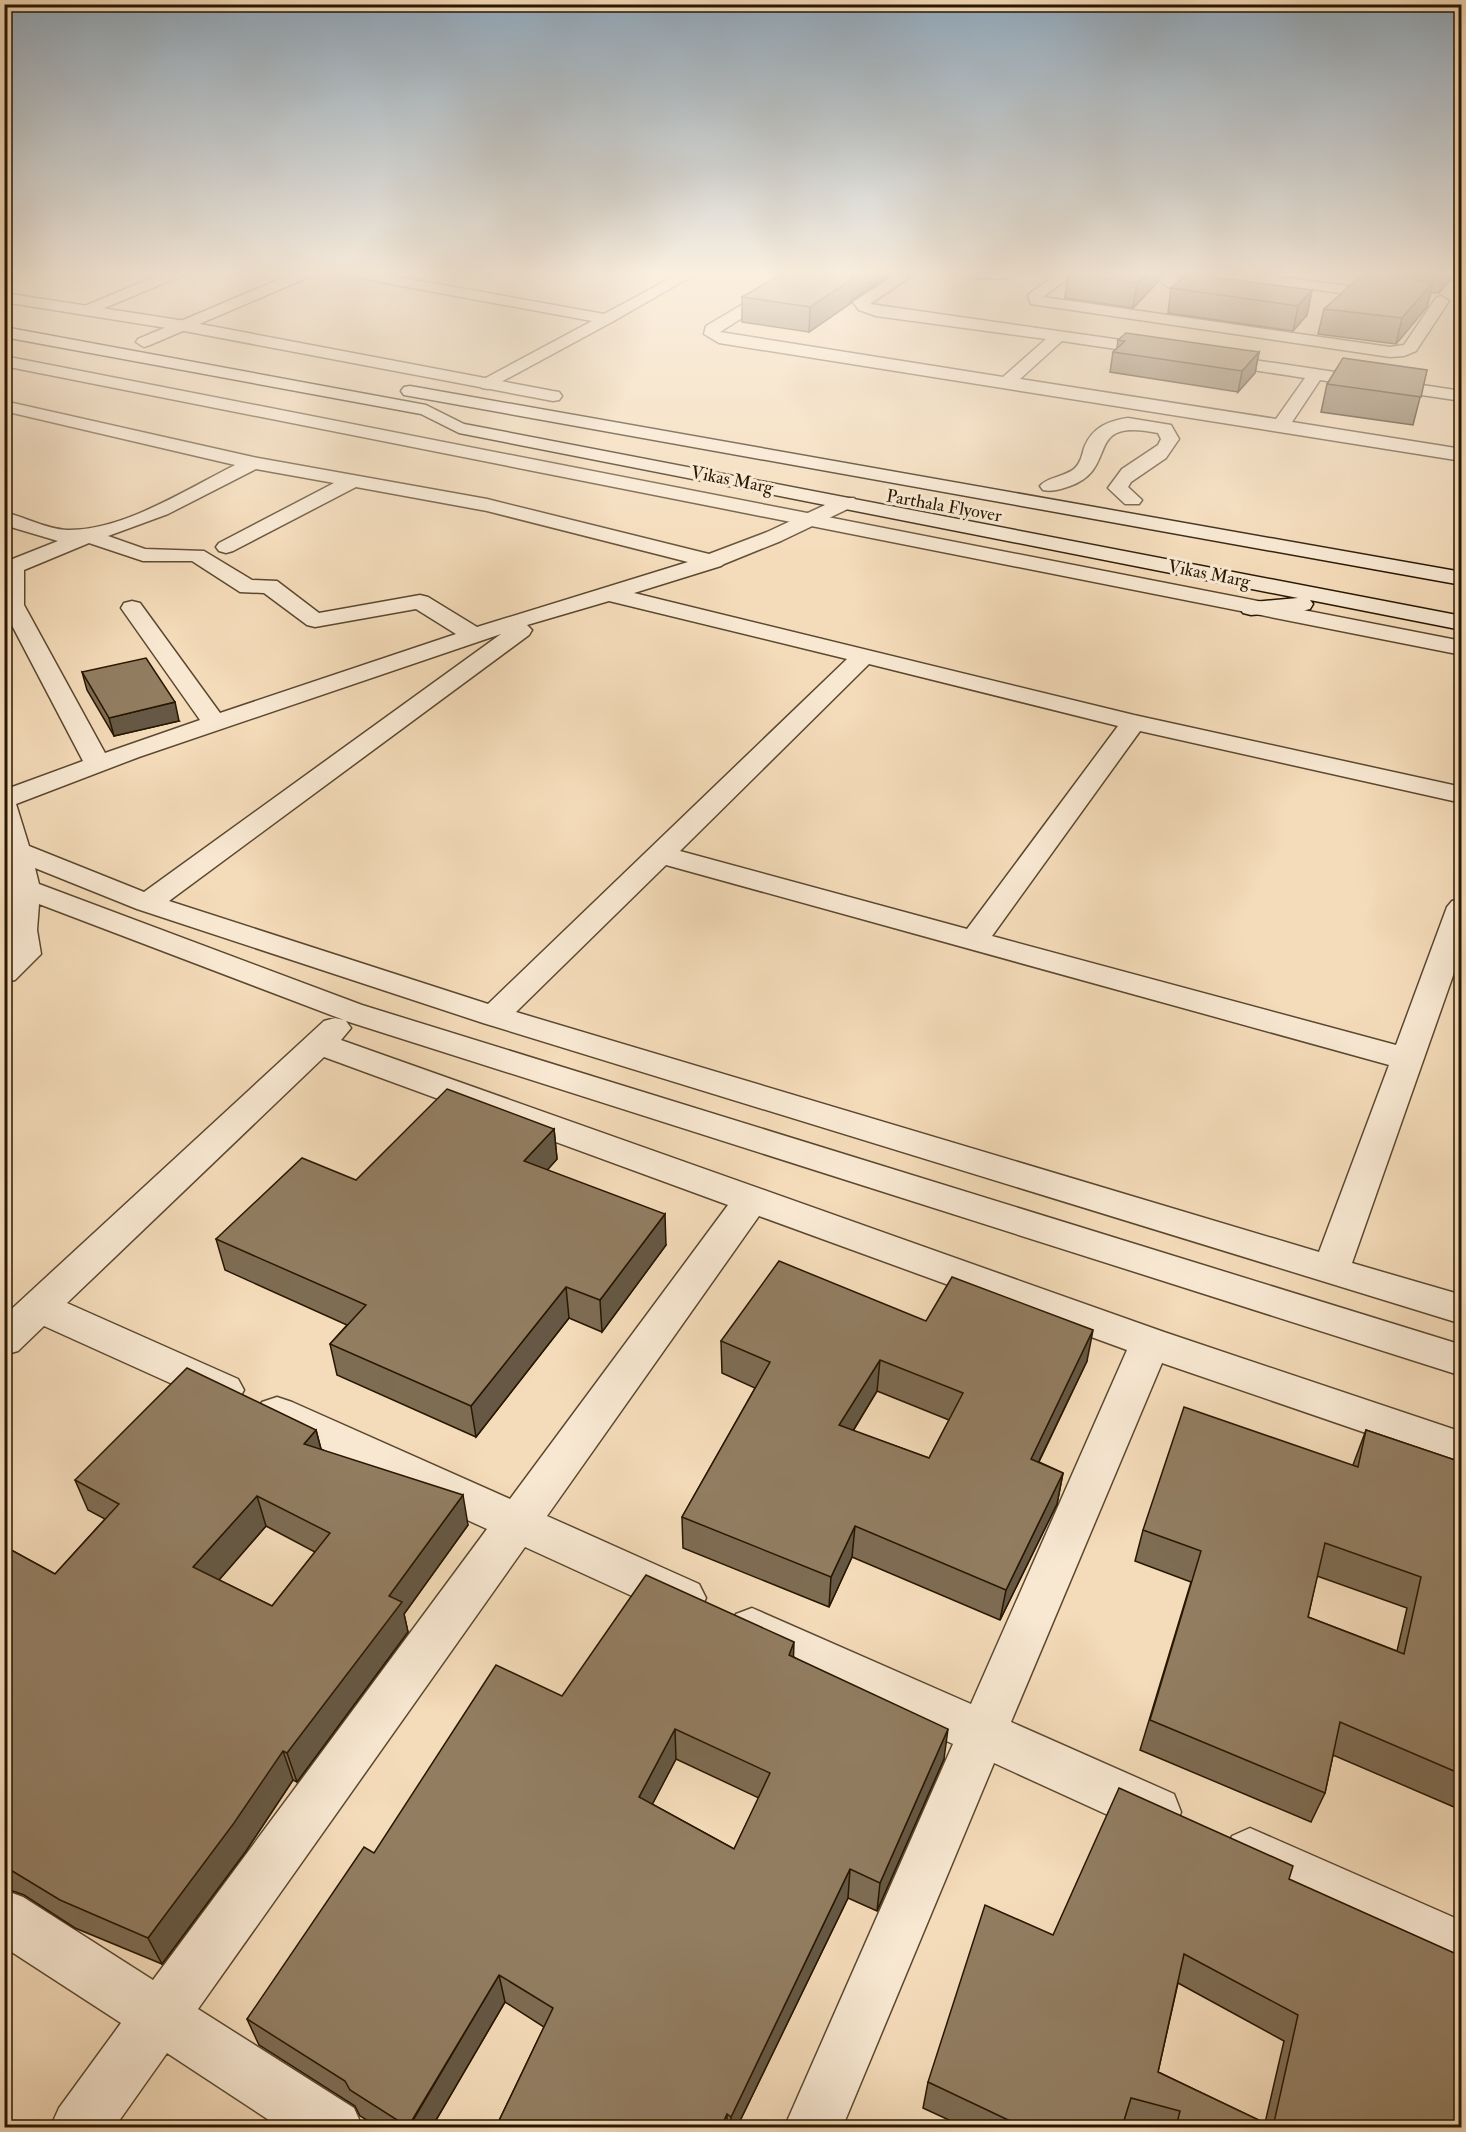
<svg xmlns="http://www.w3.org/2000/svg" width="1466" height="2132" viewBox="0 0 1466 2132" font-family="'IM FELL Double Pica',serif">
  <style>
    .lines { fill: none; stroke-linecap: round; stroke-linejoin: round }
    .minor-casing { stroke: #5b482f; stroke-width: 3 }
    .tertiary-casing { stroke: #5b482f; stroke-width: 3 }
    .secondary-casing { stroke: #281701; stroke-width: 3 }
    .minor { fill: #f8e8d2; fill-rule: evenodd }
    .tertiary { fill: #f8e8d2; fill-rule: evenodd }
    .secondary { fill: #f8e8d2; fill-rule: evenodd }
    .wall { fill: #7e6c53; stroke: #281701; stroke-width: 1.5; fill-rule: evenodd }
    .shaded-wall { fill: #665844; stroke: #281701; stroke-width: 1.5 }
    .building { fill: #927d61; stroke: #281701; stroke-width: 1.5; fill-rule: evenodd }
    .labels { text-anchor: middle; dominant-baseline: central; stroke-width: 6; stroke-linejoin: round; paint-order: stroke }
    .far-street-label { font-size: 18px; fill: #281701; stroke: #f8e8d2 }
  </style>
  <rect width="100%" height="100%" fill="#f4dbb9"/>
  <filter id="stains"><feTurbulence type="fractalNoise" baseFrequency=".00333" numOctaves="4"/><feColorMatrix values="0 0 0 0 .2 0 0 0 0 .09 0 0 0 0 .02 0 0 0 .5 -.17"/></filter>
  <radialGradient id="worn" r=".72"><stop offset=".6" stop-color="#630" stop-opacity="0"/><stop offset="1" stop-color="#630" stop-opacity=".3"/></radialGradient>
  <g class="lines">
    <g class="minor-casing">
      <g id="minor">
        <path d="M 169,271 L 188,271 L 186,274 L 90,314 L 80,314 L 77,311 L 80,308 Z"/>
        <path d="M 299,271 L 318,271 L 316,274 L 150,345 L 144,347 L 136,342 L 138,339 Z"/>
        <path d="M 335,271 L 365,271 L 604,314 L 684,271 L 701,271 L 612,322 L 488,389 L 482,388 L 479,384 L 482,380 L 592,321 L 342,275 Z"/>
        <path d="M 799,271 L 816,271 L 720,332 L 1003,377 L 1046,339 L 876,316 L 859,310 L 853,302 L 902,271 L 919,271 L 870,304 L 1163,346 L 1171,351 L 1163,356 L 1062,341 L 1020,379 L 1276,419 L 1305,378 L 1214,364 L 1206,359 L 1208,356 L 1214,354 L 1462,391 L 1462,401 L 1320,380 L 1292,422 L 1462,449 L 1462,461 L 719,343 L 704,334 L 706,326 Z"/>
        <path d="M 953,271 L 1027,271 C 1017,282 963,281 953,271 Z"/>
        <path d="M 1062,271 L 1078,271 L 1043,297 L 1390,347 L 1404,345 L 1436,298 L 1441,296 L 1449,301 L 1416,351 L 1404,356 L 1390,357 L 1031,304 L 1028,296 L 1030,293 Z"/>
        <path d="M 1171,271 L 1187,271 L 1177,280 L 1219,288 L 1226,292 L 1219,296 L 1167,287 L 1160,280 Z"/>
        <path d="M 1191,271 L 1231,271 L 1389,291 L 1396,295 L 1389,299 L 1198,275 Z"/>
        <path d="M 4,401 L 253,457 L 487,499 L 709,554 L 767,532 L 840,498 L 854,498 L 857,502 L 854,506 L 781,541 L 724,564 L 721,566 L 634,593 L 1134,715 L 1462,787 L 1462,803 L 1140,731 L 992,936 L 1396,1045 L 1447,907 L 1452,901 L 1462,898 L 1462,950 L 1352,1263 L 1462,1295 L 1462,1324 L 483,1023 L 137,909 L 35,868 L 39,884 L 362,1005 L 1462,1345 L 1462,1376 L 346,1021 L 351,1028 L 341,1040 L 1164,1332 L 1462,1432 L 1462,1466 L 1162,1363 L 1011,1722 L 1174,1794 L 1181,1812 L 1174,1830 L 1156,1837 L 994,1763 L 842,2128 L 784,2128 L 953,1744 L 736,1644 L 729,1629 L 736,1614 L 752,1608 L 971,1704 L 1127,1350 L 759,1216 L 547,1516 L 699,1584 L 706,1598 L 699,1612 L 683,1618 L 667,1612 L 525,1547 L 198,2009 L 354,2108 L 363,2128 L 281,2128 L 167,2053 L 114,2128 L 50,2128 L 59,2108 L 121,2023 L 4,1947 L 4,1890 L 23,1897 L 153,1980 L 487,1529 L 262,1426 L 256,1414 L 262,1402 L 277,1397 L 292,1402 L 510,1499 L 728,1205 L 324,1057 L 67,1303 L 238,1379 L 244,1390 L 238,1401 L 224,1406 L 210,1401 L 44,1326 L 18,1351 L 4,1355 L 4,1316 L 324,1021 L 335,1018 L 344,1020 L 39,904 L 37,930 L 41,954 L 15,980 L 4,982 L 4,957 L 10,952 L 7,930 L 12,889 L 4,861 L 4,790 L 83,761 L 4,610 L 5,562 L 58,541 L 4,525 L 4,512 C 25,517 46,529 67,530 C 123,531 187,489 235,465 L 4,411 ZM 256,469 L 334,483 L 219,543 L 216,547 L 219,551 L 226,553 L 233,551 L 356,487 L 487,511 L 688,562 L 477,627 L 428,597 L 420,595 L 319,613 L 277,581 L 252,580 L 204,551 L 145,549 L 108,536 L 168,514 ZM 89,543 L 143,561 L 192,561 L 240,592 L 264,593 L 307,625 L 315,627 L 416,609 L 456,634 L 220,713 L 140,603 L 132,601 L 124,603 L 121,608 L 200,720 L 105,753 L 24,605 L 24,570 ZM 609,601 L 847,659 L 488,1004 L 169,901 L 529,635 L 532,630 L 527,625 ZM 501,634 L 144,892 L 29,846 L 16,804 L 139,757 ZM 869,664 L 1118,726 L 967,929 L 680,851 ZM 666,865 L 1389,1065 L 1319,1252 L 516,1012 Z"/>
        <path d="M 1128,418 L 1171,425 L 1179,439 L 1166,458 L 1131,482 L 1128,487 L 1142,500 L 1139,504 L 1125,504 L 1108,488 L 1122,469 L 1158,445 L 1161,439 L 1158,433 C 1081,417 1121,468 1070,486 C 1061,489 1053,492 1043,490 L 1040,486 C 1047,477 1064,477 1074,469 C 1080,464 1082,456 1084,448 C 1092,428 1107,421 1128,418 Z"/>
        <path d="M 1250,1828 L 1462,1921 L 1462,1976 L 1232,1872 L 1224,1854 L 1232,1836 Z"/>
      </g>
    </g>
    <g class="tertiary-casing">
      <g id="tertiary">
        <path d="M 4,293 L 179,320 L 553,391 L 559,392 L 562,396 L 559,400 L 553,401 L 179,330 L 4,302 Z"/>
        <path d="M 4,356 L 1462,641 L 1462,655 L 4,366 Z"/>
      </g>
    </g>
    <g class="secondary-casing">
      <g id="secondary">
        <path d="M 4,327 L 426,405 L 464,424 L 1462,616 L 1462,630 L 1310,600 L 1313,604 L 1310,609 L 1302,611 L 1251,615 L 1243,613 L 1240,608 L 1243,603 L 1298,598 L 459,433 L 421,414 L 4,337 Z"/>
        <path d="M 410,386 L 1462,572 L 1462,585 L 404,395 L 401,391 L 404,387 Z"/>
      </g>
    </g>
    <use href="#minor" class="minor"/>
    <use href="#tertiary" class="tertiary"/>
    <use href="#secondary" class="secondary"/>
  </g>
  <g class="wall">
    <path d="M 787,271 L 897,271 L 852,300 L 851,303 L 809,332 L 742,322 L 742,297 Z"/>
    <path d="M 1374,271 L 1461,271 L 1461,282 L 1450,280 L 1439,293 L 1431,293 L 1427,307 L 1396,344 L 1318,334 L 1324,309 L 1373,275 Z"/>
    <path d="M 1068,274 L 1159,278 L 1158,282 L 1133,308 L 1065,298 Z"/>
    <path d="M 1171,288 L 1312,290 L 1307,315 L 1293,331 L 1168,313 Z"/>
    <path d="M 1118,340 L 1259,352 L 1255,373 L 1238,392 L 1110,372 L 1113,352 L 1117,348 Z"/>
    <path d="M 1427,370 L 1413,425 L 1321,412 L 1327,384 Z"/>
    <path d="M 82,672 L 179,721 L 114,736 L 87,690 Z"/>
    <path d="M 554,1129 L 557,1159 L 547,1170 L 666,1245 L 602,1332 L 569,1318 L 476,1437 L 337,1375 L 330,1344 L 347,1325 L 225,1270 L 216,1239 L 356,1180 Z"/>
    <path d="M 926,1321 L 1087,1361 L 1039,1462 L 1063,1473 L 1057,1504 L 1000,1620 L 852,1557 L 829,1607 L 683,1548 L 682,1517 L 755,1388 L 722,1373 L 721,1341 ZM 877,1391 L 949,1420 L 929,1458 L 853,1431 Z"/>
    <path d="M 316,1430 L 321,1449 L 468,1525 L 404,1614 L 408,1632 L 297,1782 L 293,1780 L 246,1851 L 162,1964 L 75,1928 L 24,1895 L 4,1888 L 4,1546 L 55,1574 L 105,1519 L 88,1510 L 75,1480 ZM 266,1526 L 315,1552 L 272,1606 L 219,1580 Z"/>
    <path d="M 1366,1430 L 1461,1462 L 1461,1810 L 1333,1755 L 1325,1793 L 1311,1822 L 1140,1750 L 1191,1582 L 1135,1561 L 1143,1530 L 1353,1465 ZM 1317,1576 L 1407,1608 L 1397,1651 L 1308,1617 Z"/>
    <path d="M 794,1657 L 944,1759 L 877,1911 L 848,1898 L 737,2127 L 496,2127 L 544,2027 L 505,2002 L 432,2127 L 378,2127 L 360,2116 L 355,2106 L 259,2045 L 247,2019 L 374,1853 L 562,1696 ZM 676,1759 L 759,1798 L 734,1849 L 652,1804 Z"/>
    <path d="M 1289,1879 L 1461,2127 L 1136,2127 L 1123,2124 L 1122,2127 L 964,2127 L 923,2108 L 928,2082 L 1053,1935 ZM 1178,1983 L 1284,2041 L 1265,2123 L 1158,2072 Z"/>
  </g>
  <g class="shaded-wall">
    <path d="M 861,271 L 897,271 L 852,300 L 851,303 L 809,332 L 810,307 Z"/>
    <path d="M 1149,271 L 1168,271 L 1159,278 L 1158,282 L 1133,308 L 1137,283 Z"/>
    <path d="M 1449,271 L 1452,271 L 1450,280 L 1439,293 L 1443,278 Z"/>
    <path d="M 1433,282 L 1427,307 L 1396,344 L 1402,318 Z"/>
    <path d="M 1312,290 L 1307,315 L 1293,331 L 1298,306 Z"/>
    <path d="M 1259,352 L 1255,373 L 1238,392 L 1242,371 Z"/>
    <path d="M 175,702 L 179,721 L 114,736 L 109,718 Z"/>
    <path d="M 554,1129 L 557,1159 L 528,1192 L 524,1161 Z"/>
    <path d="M 665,1214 L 666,1245 L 602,1332 L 600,1300 Z"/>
    <path d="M 566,1287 L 569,1318 L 476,1437 L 471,1406 Z"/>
    <path d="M 1093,1330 L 1087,1361 L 1025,1490 L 1031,1459 Z"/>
    <path d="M 880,1360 L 877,1391 L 837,1457 L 839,1425 Z"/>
    <path d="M 316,1430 L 324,1461 L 304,1444 Z"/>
    <path d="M 1063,1473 L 1057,1504 L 1000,1620 L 1006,1590 Z"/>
    <path d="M 463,1495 L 468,1525 L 404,1614 L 408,1632 L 297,1782 L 287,1753 L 389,1596 Z"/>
    <path d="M 257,1496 L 266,1526 L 204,1597 L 193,1567 Z"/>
    <path d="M 855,1526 L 852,1557 L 829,1607 L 831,1577 Z"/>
    <path d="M 794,1642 L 793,1672 L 789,1655 Z"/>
    <path d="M 675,1729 L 676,1759 L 641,1826 L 639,1797 Z"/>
    <path d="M 948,1729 L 944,1759 L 877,1911 L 880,1883 Z"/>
    <path d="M 283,1751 L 293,1780 L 246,1851 L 162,1964 L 148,1938 Z"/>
    <path d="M 850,1869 L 848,1898 L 737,2127 L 731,2127 L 731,2117 Z"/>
    <path d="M 499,1975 L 505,2002 L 432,2127 L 409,2127 Z"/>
    <path d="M 727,2114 L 727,2127 L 721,2127 Z"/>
  </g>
  <g class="building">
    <path d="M 787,271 L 861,271 L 853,276 L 852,279 L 810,307 L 742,297 Z"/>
    <path d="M 1071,271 L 1149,271 L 1137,283 L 1068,274 Z"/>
    <path d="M 1384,271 L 1449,271 L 1443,278 Z"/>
    <path d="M 1188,274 L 1312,290 L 1298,306 L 1171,288 Z"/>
    <path d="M 1363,274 L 1433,282 L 1402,318 L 1324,309 Z"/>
    <path d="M 1126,333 L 1259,352 L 1242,371 L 1113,352 L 1125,341 L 1118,340 Z"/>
    <path d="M 1343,358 L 1427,370 L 1421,397 L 1327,384 Z"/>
    <path d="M 146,658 L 175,702 L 109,718 L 82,672 Z"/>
    <path d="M 447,1089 L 554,1129 L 524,1161 L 665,1214 L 600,1300 L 566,1287 L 471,1406 L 330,1344 L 366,1305 L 216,1239 L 302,1158 L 356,1180 Z"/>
    <path d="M 779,1261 L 926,1321 L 952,1277 L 1093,1330 L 1031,1459 L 1063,1473 L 1006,1590 L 855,1526 L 831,1577 L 682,1517 L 770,1362 L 721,1341 ZM 880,1360 L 963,1393 L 929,1458 L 839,1425 Z"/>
    <path d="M 187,1368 L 316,1430 L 304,1444 L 463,1495 L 389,1596 L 402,1602 L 287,1753 L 283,1751 L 234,1823 L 148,1938 L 60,1900 L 4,1866 L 4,1546 L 55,1574 L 119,1504 L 75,1480 ZM 257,1496 L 330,1533 L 272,1606 L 193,1567 Z"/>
    <path d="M 1184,1407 L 1358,1467 L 1366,1430 L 1461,1462 L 1461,1774 L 1340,1722 L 1325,1793 L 1150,1720 L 1201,1551 L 1143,1530 ZM 1325,1543 L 1421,1577 L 1404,1654 L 1308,1617 Z"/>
    <path d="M 646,1575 L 794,1642 L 789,1655 L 948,1729 L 880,1883 L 850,1869 L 731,2117 L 727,2114 L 721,2127 L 496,2127 L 553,2008 L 499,1975 L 408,2127 L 350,2090 L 345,2081 L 247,2019 L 364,1847 L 374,1853 L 496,1665 L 562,1696 ZM 675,1729 L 770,1773 L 734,1849 L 639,1797 Z"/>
    <path d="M 1119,1788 L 1293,1866 L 1289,1879 L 1461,1956 L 1461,2127 L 1176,2127 L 1180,2111 L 1131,2098 L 1122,2127 L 1023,2127 L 928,2082 L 985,1905 L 1053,1935 ZM 1184,1954 L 1298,2015 L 1273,2127 L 1158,2072 Z"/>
  </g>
  <linearGradient id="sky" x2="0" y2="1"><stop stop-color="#91a9bc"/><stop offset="0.48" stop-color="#faefe0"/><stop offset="1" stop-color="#faefe0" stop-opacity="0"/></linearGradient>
  <rect width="1466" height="569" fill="url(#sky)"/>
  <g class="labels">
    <g class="far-street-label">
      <text transform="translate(732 480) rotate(11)">Vikas Marg</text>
      <text transform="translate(944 506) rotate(10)">Parthala Flyover</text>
      <text transform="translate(1209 574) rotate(11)">Vikas Marg</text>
    </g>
  </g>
  <rect width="1466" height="2132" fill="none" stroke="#f4dbb9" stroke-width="24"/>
  <rect x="6" y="6" width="1454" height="2120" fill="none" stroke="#281701" stroke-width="3"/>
  <rect x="12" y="12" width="1442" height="2108" fill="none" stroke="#281701" stroke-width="1.5"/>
  <rect width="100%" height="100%" filter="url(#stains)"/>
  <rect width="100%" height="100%" fill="url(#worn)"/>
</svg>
